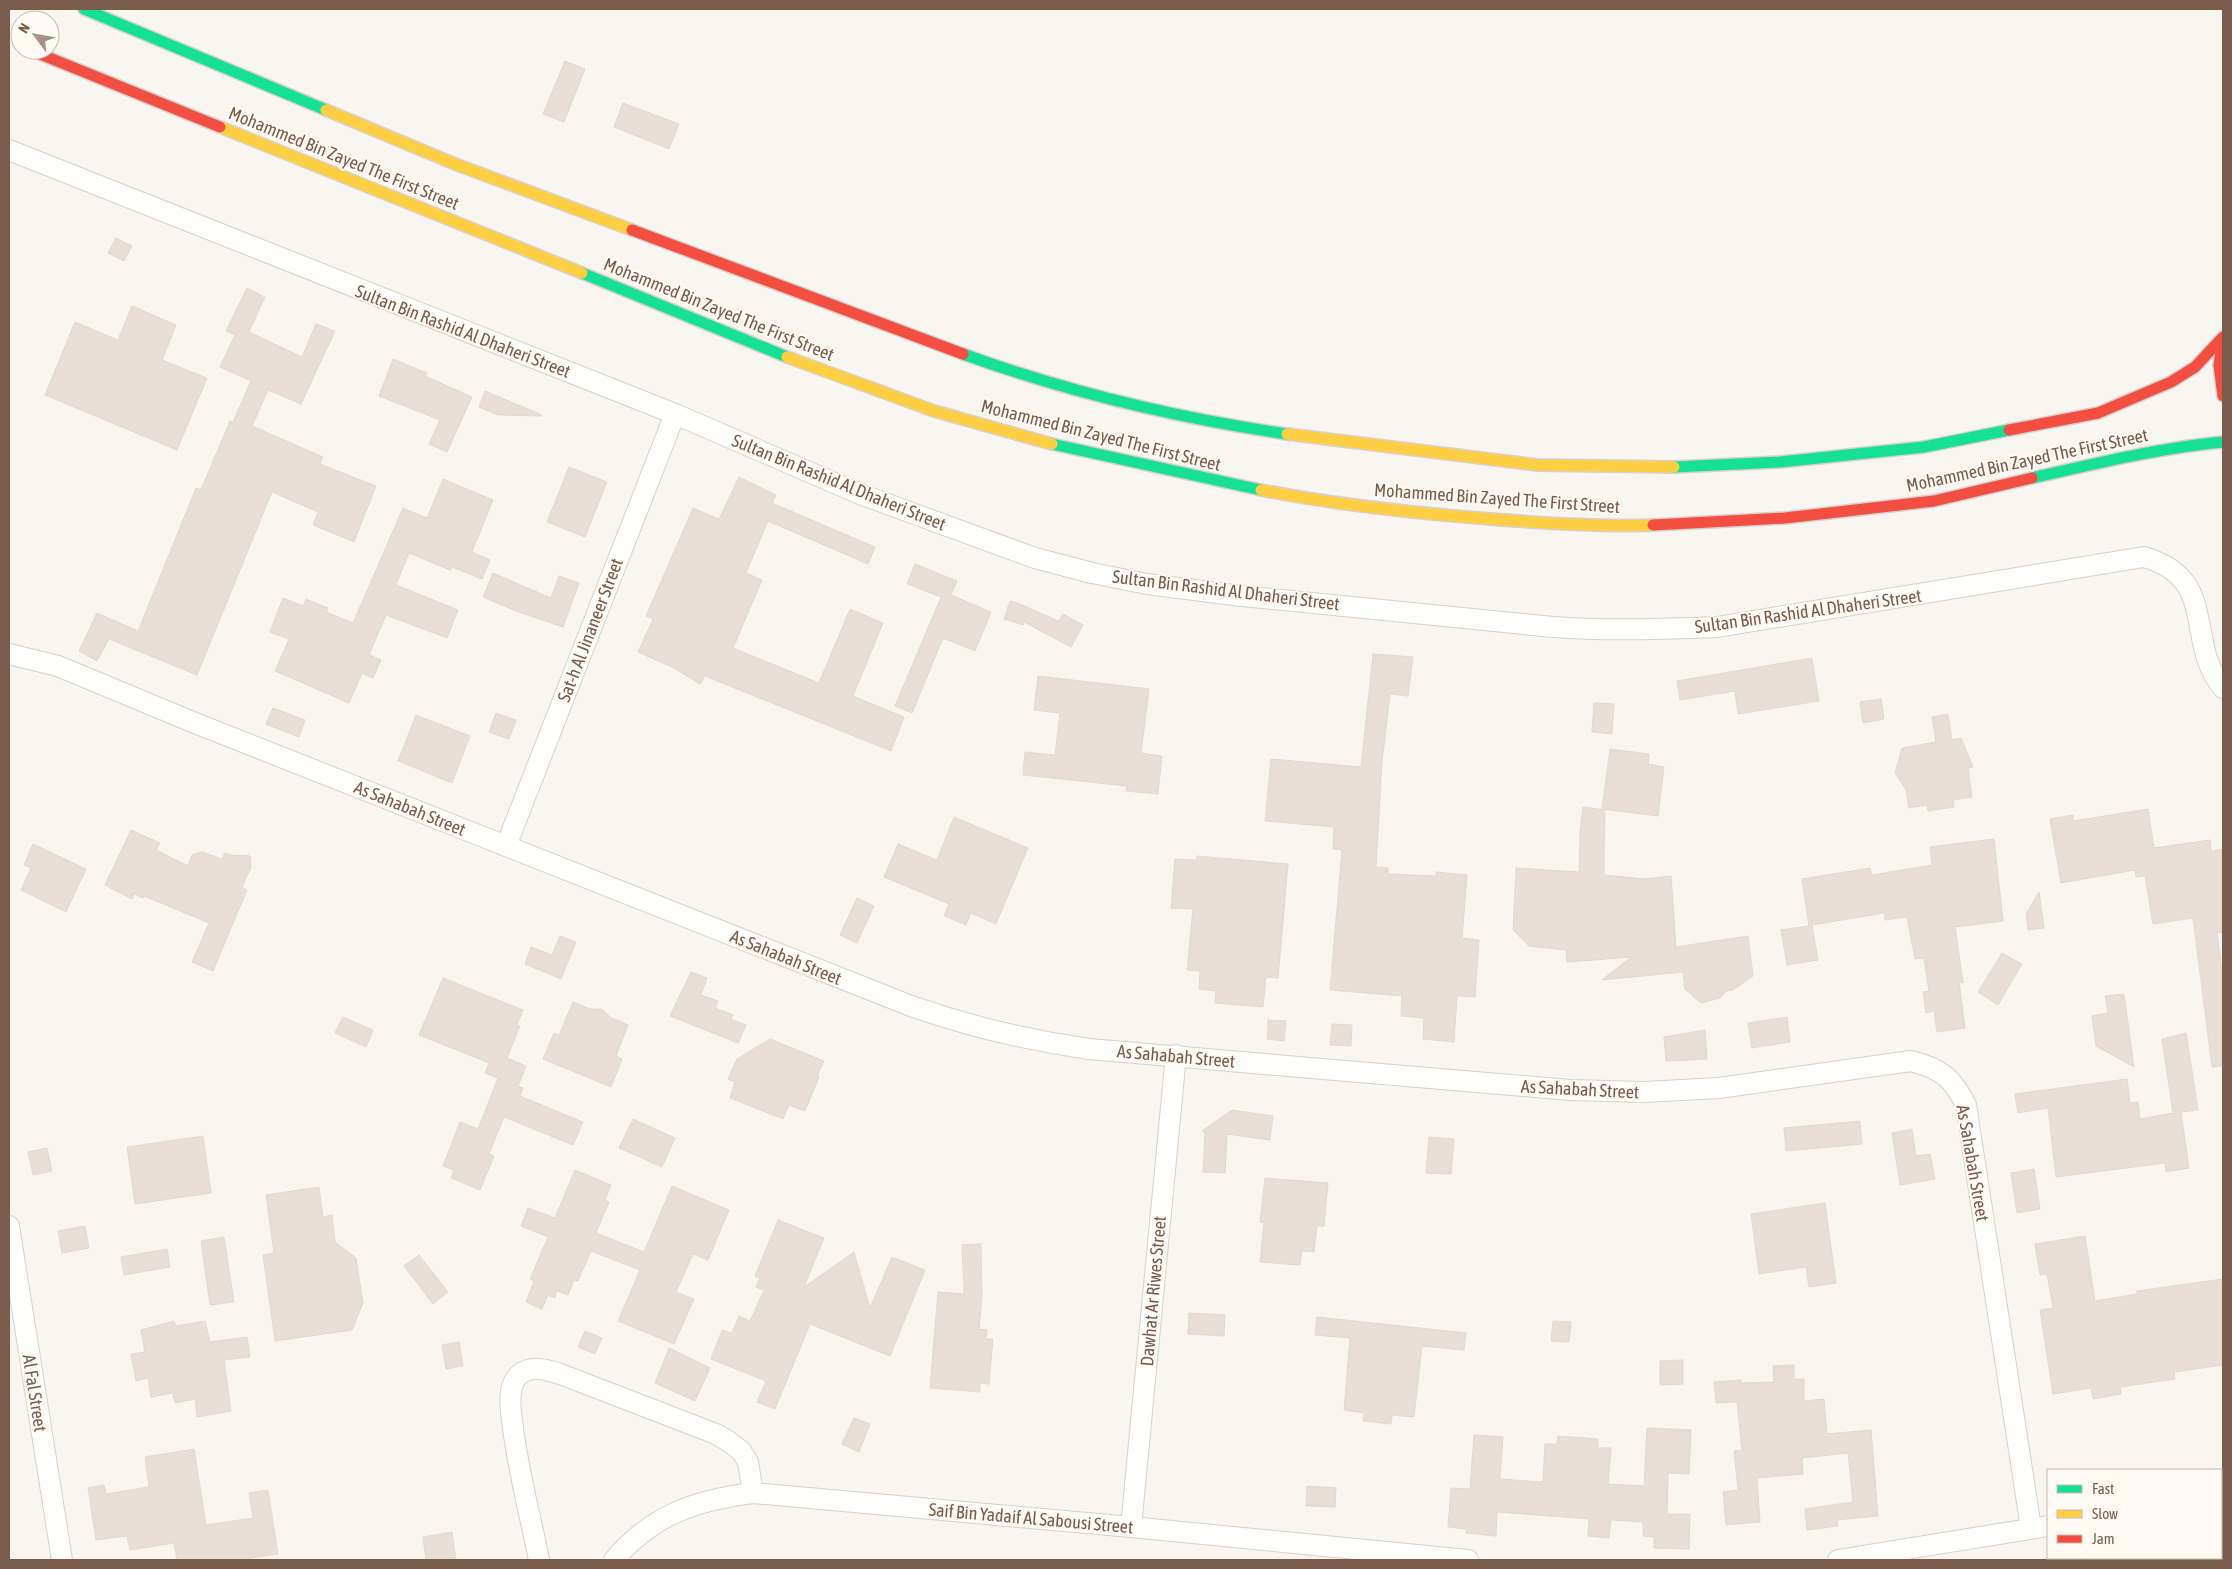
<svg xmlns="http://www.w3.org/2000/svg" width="2232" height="1569" viewBox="0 0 2232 1569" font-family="'Asap Condensed',sans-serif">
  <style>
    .building { fill: #e6ded7; stroke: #e2d8d2 }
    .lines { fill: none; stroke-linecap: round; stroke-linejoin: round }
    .street-casing { stroke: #d7d1cb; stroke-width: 22 }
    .fast-casing { stroke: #dad1cc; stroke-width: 14 }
    .slow-casing { stroke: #dad1cc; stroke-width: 14 }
    .jam-casing { stroke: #dad1cc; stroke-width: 14 }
    .street { stroke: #fefefd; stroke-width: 20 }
    .fast { stroke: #16e098; stroke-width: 11 }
    .slow { stroke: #ffcf43; stroke-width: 11 }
    .jam { stroke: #f24e42; stroke-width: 11 }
    .labels { text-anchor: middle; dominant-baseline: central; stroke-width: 4; stroke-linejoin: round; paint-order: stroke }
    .street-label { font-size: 18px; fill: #7a5c4d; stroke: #fffaf3 }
  </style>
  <rect width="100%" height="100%" fill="#f9f5f0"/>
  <g class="building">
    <path d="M 565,61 L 585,69 L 564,122 L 543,114 Z"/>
    <path d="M 623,103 L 679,124 L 669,149 L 614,127 Z"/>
    <path d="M 116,238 L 132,246 L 124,261 L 108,253 Z"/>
    <path d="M 247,288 L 265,297 L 249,332 L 302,357 L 316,324 L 335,331 L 301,404 L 268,390 L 252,426 L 323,457 L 320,464 L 376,486 L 354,542 L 313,525 L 318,512 L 272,492 L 197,675 L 109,639 L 97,661 L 79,651 L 97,613 L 138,631 L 196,488 L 201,490 L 230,421 L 233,422 L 251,381 L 220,367 L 235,335 L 226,331 Z"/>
    <path d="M 132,306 L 176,325 L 162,360 L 207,378 L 177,450 L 45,395 L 75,322 L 118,340 Z"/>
    <path d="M 393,359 L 427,373 L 425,376 L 472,397 L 447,452 L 429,444 L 440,420 L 379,396 Z"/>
    <path d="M 485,391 L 542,415 L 541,416 L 498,415 L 479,407 Z"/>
    <path d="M 569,467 L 607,482 L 585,537 L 547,522 Z"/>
    <path d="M 739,477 L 776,495 L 772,503 L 875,547 L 868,564 L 768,521 L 746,573 L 762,580 L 733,648 L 819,683 L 850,609 L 883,623 L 853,696 L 904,717 L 891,751 L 705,676 L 700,684 L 674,668 L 638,652 L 653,619 L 646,616 L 693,508 L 719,519 Z"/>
    <path d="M 443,479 L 493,500 L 472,552 L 490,560 L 482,579 L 452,567 L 450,570 L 409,553 L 396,585 L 458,610 L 447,638 L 386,615 L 369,655 L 381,660 L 373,678 L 362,673 L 349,703 L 275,671 L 289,639 L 270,632 L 283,598 L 303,606 L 306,599 L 328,608 L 326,612 L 353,623 L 403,508 L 427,518 Z"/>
    <path d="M 915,564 L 957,581 L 951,595 L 991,612 L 975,651 L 943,638 L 912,713 L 895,706 L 941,597 L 907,584 Z"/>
    <path d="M 493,573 L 551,598 L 559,576 L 579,583 L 563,627 L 516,611 L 483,597 Z"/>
    <path d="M 1010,601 L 1015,602 L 1059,621 L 1063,614 L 1083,625 L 1071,647 L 1024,622 L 1023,625 L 1004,619 Z"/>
    <path d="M 1373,654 L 1413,657 L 1408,696 L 1390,694 L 1382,762 L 1376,867 L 1388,868 L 1388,874 L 1436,876 L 1436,872 L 1467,875 L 1462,938 L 1479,940 L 1475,997 L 1457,996 L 1454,1042 L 1423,1039 L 1424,1018 L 1401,1016 L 1402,996 L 1330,990 L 1342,850 L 1333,849 L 1334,827 L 1265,821 L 1271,759 L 1361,767 Z"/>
    <path d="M 1812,658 L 1819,701 L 1738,714 L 1735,691 L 1680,700 L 1677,681 Z"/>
    <path d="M 1038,676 L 1149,689 L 1141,753 L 1162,756 L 1158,794 L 1126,791 L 1127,786 L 1023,775 L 1025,752 L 1055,755 L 1060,713 L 1034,710 Z"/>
    <path d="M 1881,699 L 1884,719 L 1863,723 L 1860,702 Z"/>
    <path d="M 1594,703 L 1614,704 L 1612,734 L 1592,732 Z"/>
    <path d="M 273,708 L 305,720 L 299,737 L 266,724 Z"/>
    <path d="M 496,713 L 516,720 L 509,739 L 489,732 Z"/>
    <path d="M 1948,714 L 1952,740 L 1961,738 L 1973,767 L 1968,768 L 1972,797 L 1953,800 L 1954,807 L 1928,811 L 1927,805 L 1909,808 L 1906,790 L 1895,773 L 1902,748 L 1936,742 L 1932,717 Z"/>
    <path d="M 416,715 L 470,736 L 452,783 L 398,761 Z"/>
    <path d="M 1610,749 L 1649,754 L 1648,764 L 1664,767 L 1658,816 L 1602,809 Z"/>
    <path d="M 1583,807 L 1605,810 L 1604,875 L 1644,879 L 1671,876 L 1676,947 L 1748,936 L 1753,976 L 1733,990 L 1726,991 L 1720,998 L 1701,1003 L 1685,989 L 1683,972 L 1602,980 L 1631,957 L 1567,962 L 1566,950 L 1529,946 L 1513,930 L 1516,868 L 1579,872 L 1580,832 Z"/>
    <path d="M 2148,809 L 2154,848 L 2210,840 L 2211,851 L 2223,849 L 2223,932 L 2217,933 L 2223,980 L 2223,1066 L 2212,1067 L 2193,918 L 2153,924 L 2145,876 L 2136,877 L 2135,870 L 2061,883 L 2050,819 L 2073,815 L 2073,821 Z"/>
    <path d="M 954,817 L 1028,848 L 996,924 L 971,913 L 966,925 L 944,916 L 949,904 L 884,877 L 898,844 L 937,860 Z"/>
    <path d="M 131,830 L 160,843 L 156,850 L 188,866 L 192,855 L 202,852 L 222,859 L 225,853 L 231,855 L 250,856 L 251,867 L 242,887 L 247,890 L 213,971 L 192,962 L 209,923 L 144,896 L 143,898 L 134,894 L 132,899 L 105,885 Z"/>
    <path d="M 1994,839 L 2003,921 L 1955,927 L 1963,983 L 1959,981 L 1965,1028 L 1937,1032 L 1934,1011 L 1926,1013 L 1923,992 L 1929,991 L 1924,958 L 1915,959 L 1907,917 L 1885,920 L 1884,913 L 1812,925 L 1818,960 L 1787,965 L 1781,930 L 1809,926 L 1802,879 L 1870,868 L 1872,875 L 1932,865 L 1930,847 Z"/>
    <path d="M 33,844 L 86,869 L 66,912 L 21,890 L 31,868 L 24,865 Z"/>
    <path d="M 1197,856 L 1288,864 L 1278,978 L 1266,977 L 1263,1007 L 1215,1003 L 1216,991 L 1199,989 L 1200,971 L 1187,970 L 1193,909 L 1171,908 L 1175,859 L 1197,860 Z"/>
    <path d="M 2039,892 L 2044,928 L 2028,930 L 2026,914 Z"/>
    <path d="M 857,898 L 874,906 L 857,943 L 840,935 Z"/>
    <path d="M 560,936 L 576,942 L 561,979 L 525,964 L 531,947 L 552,955 Z"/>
    <path d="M 2002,953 L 2022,964 L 1998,1005 L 1978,992 Z"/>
    <path d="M 691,972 L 707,978 L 701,995 L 718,1001 L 715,1008 L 733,1015 L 731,1019 L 746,1025 L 738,1043 L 670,1016 Z"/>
    <path d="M 443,978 L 523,1010 L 517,1025 L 520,1026 L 507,1058 L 526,1066 L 518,1086 L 523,1088 L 520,1096 L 583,1122 L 573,1145 L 504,1117 L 489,1154 L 494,1156 L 480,1190 L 451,1178 L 454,1170 L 443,1166 L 460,1122 L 478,1129 L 498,1078 L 485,1073 L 489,1063 L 419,1035 Z"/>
    <path d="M 2124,994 L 2134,1067 L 2096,1046 L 2092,1016 L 2108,1013 L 2105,996 Z"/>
    <path d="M 573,1002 L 590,1009 L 602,1009 L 610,1017 L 628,1025 L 616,1056 L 622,1059 L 611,1087 L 543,1059 L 554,1033 L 559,1035 Z"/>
    <path d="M 343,1017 L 373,1030 L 366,1047 L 335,1033 Z"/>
    <path d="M 1787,1017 L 1790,1042 L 1752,1048 L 1748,1023 Z"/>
    <path d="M 1268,1020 L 1286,1021 L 1284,1041 L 1267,1039 Z"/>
    <path d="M 1332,1024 L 1352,1025 L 1351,1046 L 1330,1045 Z"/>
    <path d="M 1705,1030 L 1707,1059 L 1666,1061 L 1664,1037 Z"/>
    <path d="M 2186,1033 L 2198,1110 L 2181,1112 L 2189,1168 L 2166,1172 L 2165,1163 L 2056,1177 L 2048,1108 L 2018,1113 L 2015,1094 L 2127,1079 L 2130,1103 L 2138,1102 L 2140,1119 L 2173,1113 L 2162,1039 Z"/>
    <path d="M 770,1039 L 824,1061 L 817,1076 L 819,1077 L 805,1111 L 789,1105 L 783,1119 L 730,1098 L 735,1082 L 728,1079 L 737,1059 Z"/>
    <path d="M 1232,1110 L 1273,1116 L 1270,1140 L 1227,1134 L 1225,1173 L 1203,1172 L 1205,1131 L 1202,1131 Z"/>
    <path d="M 633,1119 L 675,1138 L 662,1167 L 619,1148 Z"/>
    <path d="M 1860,1121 L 1862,1144 L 1786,1151 L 1784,1128 Z"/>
    <path d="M 1912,1129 L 1916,1156 L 1930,1154 L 1935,1179 L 1900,1185 L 1892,1133 Z"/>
    <path d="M 203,1136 L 211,1193 L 135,1204 L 127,1147 Z"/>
    <path d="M 1429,1137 L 1454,1139 L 1451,1174 L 1426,1173 Z"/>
    <path d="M 47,1148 L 52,1171 L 33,1175 L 28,1152 Z"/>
    <path d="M 2034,1169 L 2040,1209 L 2017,1213 L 2011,1173 Z"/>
    <path d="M 575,1170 L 611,1185 L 605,1200 L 609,1202 L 596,1233 L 644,1252 L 672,1186 L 729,1210 L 708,1260 L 693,1254 L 676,1292 L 694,1299 L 674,1344 L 618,1321 L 640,1270 L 591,1251 L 578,1281 L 574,1280 L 568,1295 L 557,1291 L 555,1298 L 548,1295 L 542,1309 L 526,1302 L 534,1281 L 530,1279 L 548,1237 L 521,1226 L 528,1208 L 555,1218 Z"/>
    <path d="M 1265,1178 L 1328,1183 L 1324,1226 L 1317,1226 L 1314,1252 L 1302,1251 L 1300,1265 L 1260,1262 L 1264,1223 L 1260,1222 Z"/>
    <path d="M 319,1187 L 323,1217 L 332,1215 L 335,1242 L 356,1258 L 363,1303 L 352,1330 L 275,1341 L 263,1255 L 274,1253 L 266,1195 Z"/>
    <path d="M 1825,1203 L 1836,1283 L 1809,1287 L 1806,1267 L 1759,1274 L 1751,1214 Z"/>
    <path d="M 778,1220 L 824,1238 L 804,1287 L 854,1252 L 870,1308 L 892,1257 L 925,1270 L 890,1356 L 810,1324 L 775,1409 L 757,1402 L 766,1381 L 711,1359 L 722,1330 L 732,1333 L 739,1316 L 750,1321 L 764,1290 L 756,1287 L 760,1278 L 755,1276 Z"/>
    <path d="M 85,1226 L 89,1248 L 62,1253 L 58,1231 Z"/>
    <path d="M 2085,1236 L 2095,1301 L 2137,1294 L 2137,1291 L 2223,1279 L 2223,1365 L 2174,1372 L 2175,1379 L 2120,1387 L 2121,1394 L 2093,1399 L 2091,1388 L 2053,1394 L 2040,1310 L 2053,1308 L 2047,1274 L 2040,1275 L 2035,1244 Z"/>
    <path d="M 224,1237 L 234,1302 L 210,1305 L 201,1241 Z"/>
    <path d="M 981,1244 L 982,1295 L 979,1329 L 987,1330 L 986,1339 L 993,1339 L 989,1384 L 980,1383 L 980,1392 L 930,1388 L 938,1292 L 964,1294 L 962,1245 Z"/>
    <path d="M 167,1249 L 170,1267 L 124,1275 L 121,1257 Z"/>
    <path d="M 419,1255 L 448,1292 L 433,1304 L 404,1266 Z"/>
    <path d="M 1189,1313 L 1225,1315 L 1224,1336 L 1188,1334 Z"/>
    <path d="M 1317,1317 L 1466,1333 L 1464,1350 L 1422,1346 L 1414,1417 L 1392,1415 L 1391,1424 L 1363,1421 L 1364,1413 L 1344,1410 L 1350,1338 L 1315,1335 Z"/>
    <path d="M 174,1321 L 176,1326 L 205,1321 L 210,1342 L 247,1337 L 250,1357 L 224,1360 L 231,1411 L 197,1417 L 195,1399 L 175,1403 L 173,1393 L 151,1397 L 148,1378 L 136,1381 L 131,1354 L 145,1352 L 141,1330 Z"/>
    <path d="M 1553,1321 L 1571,1322 L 1569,1342 L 1551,1341 Z"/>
    <path d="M 585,1331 L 602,1338 L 595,1354 L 578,1347 Z"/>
    <path d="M 459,1342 L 463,1366 L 446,1369 L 442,1345 Z"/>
    <path d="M 669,1348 L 710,1368 L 695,1401 L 655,1383 Z"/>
    <path d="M 1683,1360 L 1683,1384 L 1660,1385 L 1660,1361 Z"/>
    <path d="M 1794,1365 L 1794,1379 L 1804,1379 L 1804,1401 L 1824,1399 L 1827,1434 L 1871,1430 L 1878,1516 L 1837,1520 L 1838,1526 L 1807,1530 L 1805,1509 L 1853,1502 L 1848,1453 L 1802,1458 L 1803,1474 L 1757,1478 L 1760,1522 L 1726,1525 L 1723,1492 L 1738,1490 L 1734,1451 L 1742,1450 L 1737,1402 L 1716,1403 L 1714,1382 L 1741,1380 L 1741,1383 L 1774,1382 L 1773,1366 Z"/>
    <path d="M 854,1418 L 870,1424 L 859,1452 L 842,1444 Z"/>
    <path d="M 1647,1428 L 1691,1430 L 1689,1474 L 1668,1473 L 1667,1514 L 1690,1514 L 1689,1549 L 1654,1548 L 1654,1537 L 1643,1536 L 1643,1522 L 1611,1520 L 1609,1538 L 1588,1536 L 1589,1519 L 1497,1512 L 1496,1536 L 1466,1533 L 1466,1529 L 1448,1527 L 1451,1488 L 1470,1489 L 1474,1435 L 1503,1437 L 1500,1479 L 1543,1482 L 1545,1444 L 1557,1444 L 1558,1436 L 1598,1439 L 1598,1448 L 1611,1448 L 1608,1484 L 1644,1486 Z"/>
    <path d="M 194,1449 L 206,1525 L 253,1518 L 249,1493 L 268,1490 L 278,1554 L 250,1558 L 251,1560 L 177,1560 L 174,1543 L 130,1550 L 127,1536 L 96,1540 L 88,1488 L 104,1485 L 106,1494 L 149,1487 L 145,1457 Z"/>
    <path d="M 1307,1486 L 1336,1488 L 1335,1507 L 1306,1506 Z"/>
    <path d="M 452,1532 L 456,1560 L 426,1560 L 423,1537 Z"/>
  </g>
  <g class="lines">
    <g class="street-casing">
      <g id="street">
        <path d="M 9,150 L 675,414 L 860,494 L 1035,558 L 1092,573 L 1147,584 L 1242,596 L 1553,627 C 1608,631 1663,629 1717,627 L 2144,557 C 2220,579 2184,642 2223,688"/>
        <path d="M 9,654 L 58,666 L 195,723 L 911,1006 C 971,1027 1026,1040 1089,1049 L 1570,1090 L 1644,1092 L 1719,1088 L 1911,1061 C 1941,1069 1952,1077 1966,1105 L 2031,1528"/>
        <path d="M 506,846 L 675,414"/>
        <path d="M 9,1226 L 62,1560"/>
        <path d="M 2221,1497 L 2223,1497"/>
        <path d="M 2221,1512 L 2223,1529"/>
        <path d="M 1131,1527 L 1176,1055"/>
        <path d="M 539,1560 C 530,1514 517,1467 512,1420 C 510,1408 508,1384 519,1375 C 532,1364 548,1370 563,1375 L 716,1434 L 728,1441 L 741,1451 L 748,1462 L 753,1493"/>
        <path d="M 614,1560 C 652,1515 696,1500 753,1493 L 1131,1527 L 1468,1560"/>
        <path d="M 1838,1560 L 2048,1526"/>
      </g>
    </g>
    <g class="fast-casing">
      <g id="fast">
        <path d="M 84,9 L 326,110"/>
        <path d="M 582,273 L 787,357"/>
        <path d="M 963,354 C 1068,392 1177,418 1287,434"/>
        <path d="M 1052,444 L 1261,490"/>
        <path d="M 1674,467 L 1780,462 L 1924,447 L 2009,430"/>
        <path d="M 2032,478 C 2095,464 2158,448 2223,442"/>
      </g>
    </g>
    <g class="slow-casing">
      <g id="slow">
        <path d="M 326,110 L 455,164 L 632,230"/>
        <path d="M 220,127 L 582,273"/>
        <path d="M 787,357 L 934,411 L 1052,444"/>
        <path d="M 1287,434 L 1537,465 L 1674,467"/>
        <path d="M 1261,490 C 1337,505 1414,513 1490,519 C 1544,523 1600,527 1653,525"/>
      </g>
    </g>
    <g class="jam-casing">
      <g id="jam">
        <path d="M 30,50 L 220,127"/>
        <path d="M 632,230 L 963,354"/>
        <path d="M 2223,338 L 2219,365 L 2223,396"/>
        <path d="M 2009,430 L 2098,413 L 2171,382 L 2195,367 L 2223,337"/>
        <path d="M 1653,525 L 1785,518 L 1934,501 L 2032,478"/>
      </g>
    </g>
    <use href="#street" class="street"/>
    <use href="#fast" class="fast"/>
    <use href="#slow" class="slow"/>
    <use href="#jam" class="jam"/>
  </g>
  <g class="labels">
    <g class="street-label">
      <text transform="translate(344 158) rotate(22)">Mohammed Bin Zayed The First Street</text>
      <text transform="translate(719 309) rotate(22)">Mohammed Bin Zayed The First Street</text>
      <text transform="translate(463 331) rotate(21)">Sultan Bin Rashid Al Dhaheri Street</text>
      <text transform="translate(1101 435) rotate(14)">Mohammed Bin Zayed The First Street</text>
      <text transform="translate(2027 460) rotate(-12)">Mohammed Bin Zayed The First Street</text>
      <text transform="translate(839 482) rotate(22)">Sultan Bin Rashid Al Dhaheri Street</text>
      <text transform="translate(1497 498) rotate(4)">Mohammed Bin Zayed The First Street</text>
      <text transform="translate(1226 590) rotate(7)">Sultan Bin Rashid Al Dhaheri Street</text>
      <text transform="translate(1808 611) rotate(-8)">Sultan Bin Rashid Al Dhaheri Street</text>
      <text transform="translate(590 630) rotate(-69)">Sat-h Al Jinaneer Street</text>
      <text transform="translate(410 808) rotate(22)">As Sahabah Street</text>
      <text transform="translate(786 957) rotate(22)">As Sahabah Street</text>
      <text transform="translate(1176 1056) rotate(5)">As Sahabah Street</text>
      <text transform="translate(1580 1089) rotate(3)">As Sahabah Street</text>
      <text transform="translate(1973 1163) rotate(80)">As Sahabah Street</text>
      <text transform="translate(1153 1291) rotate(-85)">Dawhat Ar Riwes Street</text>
      <text transform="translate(35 1393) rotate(81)">Al Fal Street</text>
      <text transform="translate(1031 1518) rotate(5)">Saif Bin Yadaif Al Sabousi Street</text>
    </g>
  </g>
  <rect width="2232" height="1569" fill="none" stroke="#7a5c4d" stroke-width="20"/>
  <rect x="2047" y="1469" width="175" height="90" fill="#fffaf3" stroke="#cabbb1"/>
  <rect x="2057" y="1485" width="25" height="8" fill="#16e098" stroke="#cabbb1"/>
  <text x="2092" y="1494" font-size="15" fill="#7a5c4d">Fast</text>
  <rect x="2057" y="1510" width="25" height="8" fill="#ffcf43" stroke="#cabbb1"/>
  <text x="2092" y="1519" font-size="15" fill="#7a5c4d">Slow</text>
  <rect x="2057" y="1535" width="25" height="8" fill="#f24e42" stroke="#cabbb1"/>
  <text x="2092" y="1544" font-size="15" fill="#7a5c4d">Jam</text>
  <g transform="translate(35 35) rotate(302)"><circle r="24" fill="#fffaf3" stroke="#cabbb1"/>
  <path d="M0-4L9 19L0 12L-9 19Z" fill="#a69286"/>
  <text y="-8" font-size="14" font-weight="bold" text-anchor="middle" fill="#7a5c4d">N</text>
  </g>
</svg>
